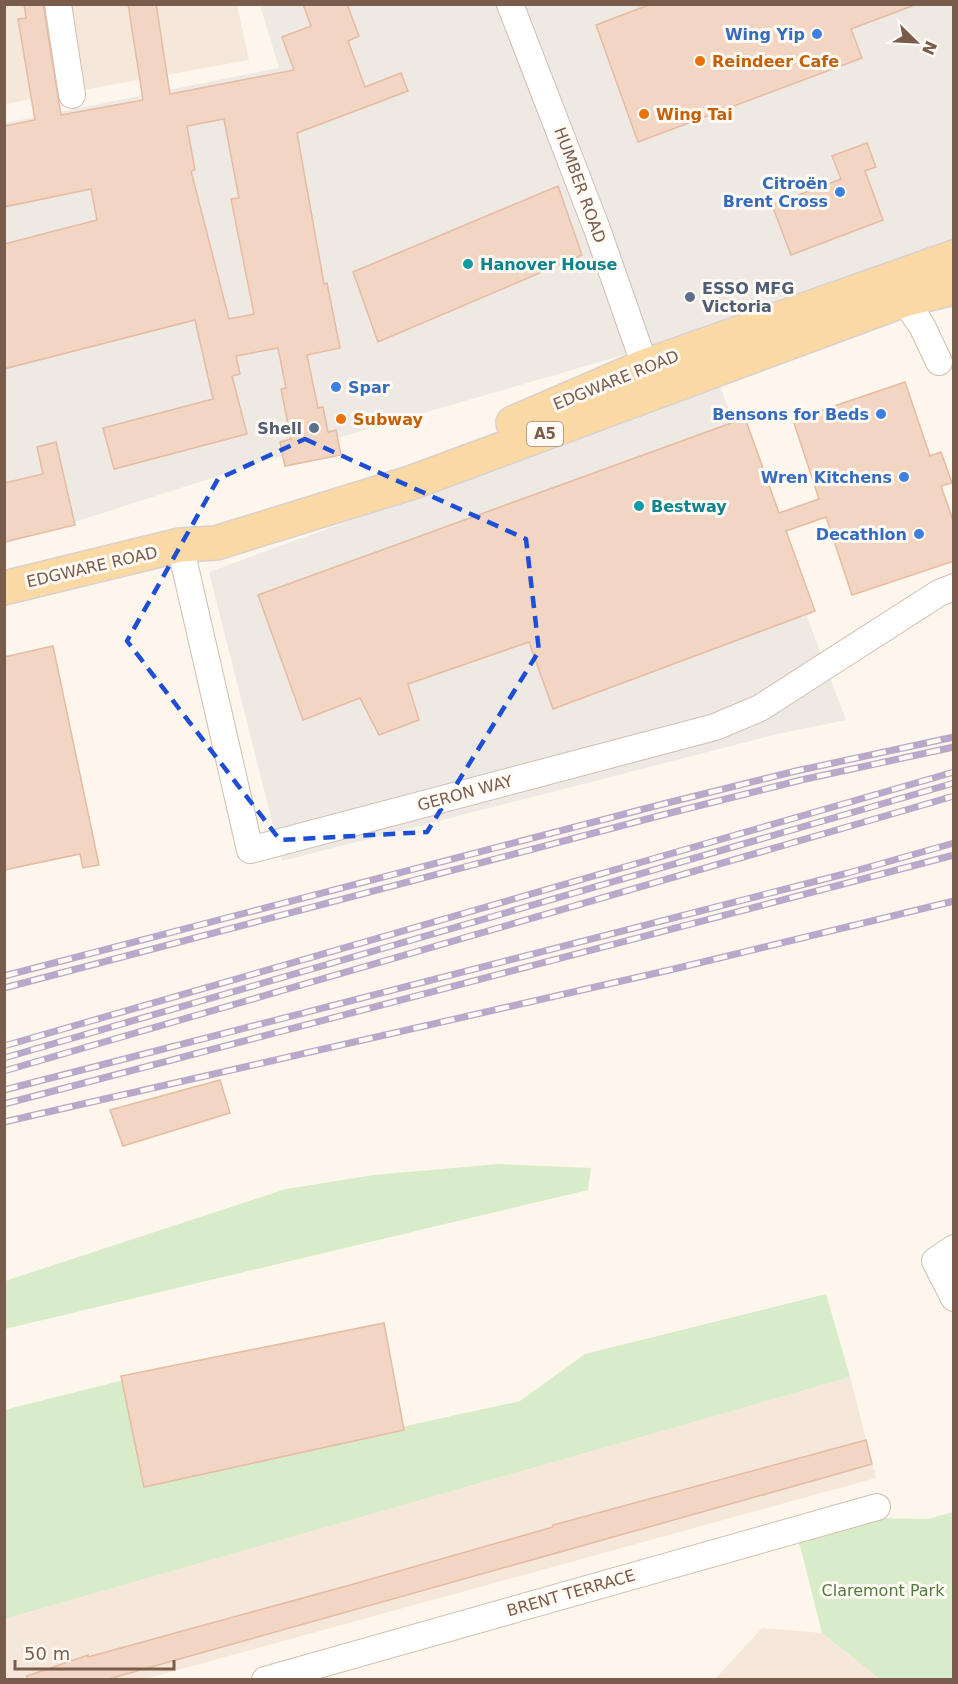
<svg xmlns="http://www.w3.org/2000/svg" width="958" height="1684" viewBox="0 0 958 1684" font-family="'DejaVu Sans',sans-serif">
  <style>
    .residential { fill: #f5e8da }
    .industrial { fill: #efe9e4 }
    .green { fill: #d8ecc9 }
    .building { fill: #f3d5c3; stroke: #e6bba3; stroke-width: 1.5; fill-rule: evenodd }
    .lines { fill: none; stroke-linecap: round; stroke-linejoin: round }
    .minor-casing { stroke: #d1beb0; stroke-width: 28 }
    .major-casing { stroke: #dad1cd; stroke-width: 36 }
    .minor { stroke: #fff; stroke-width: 26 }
    .major { stroke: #fbd9a5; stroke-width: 33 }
    .rail-casing { stroke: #b9a8c9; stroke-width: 7 }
    .rail { stroke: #fffaf3; stroke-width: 4.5; stroke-dasharray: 14; stroke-linecap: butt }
    .marked { fill: none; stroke: #1d4ed8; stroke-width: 4.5; stroke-dasharray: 12 8; stroke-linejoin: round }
    .shop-dot { fill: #3f7fe0; stroke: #fffaf3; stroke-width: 2 }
    .food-dot { fill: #e8710a; stroke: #fffaf3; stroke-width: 2 }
    .culture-dot { fill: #0f9aa8; stroke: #fffaf3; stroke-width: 2 }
    .service-dot { fill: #5c6f8a; stroke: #fffaf3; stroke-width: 2 }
    .labels { text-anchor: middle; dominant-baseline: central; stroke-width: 6; stroke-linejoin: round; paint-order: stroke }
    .shield { fill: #fffaf3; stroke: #a28b7f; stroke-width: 1.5 }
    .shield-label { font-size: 15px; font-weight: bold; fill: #7a5c4d }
    .shop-label { font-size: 16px; font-weight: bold; fill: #366cbe; stroke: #fffaf3; text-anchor: end }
    .food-label { font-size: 16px; font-weight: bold; fill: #c56008; stroke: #fffaf3; text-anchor: start }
    .street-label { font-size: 16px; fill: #7a5c4d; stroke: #fffaf3 }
    .culture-label { font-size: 16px; font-weight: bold; fill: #0d838f; stroke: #fffaf3; text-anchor: start }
    .service-label { font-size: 16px; font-weight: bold; fill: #4e5e75; stroke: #fffaf3; text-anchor: start }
    .park-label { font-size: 16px; fill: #537a41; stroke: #fffaf3 }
  </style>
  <rect width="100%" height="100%" fill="#fdf6ec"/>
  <g class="residential">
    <path d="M 5,5 L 237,5 L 249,60 L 5,104 Z"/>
    <path d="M 850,1377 L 876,1478 L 145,1679 L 5,1680 L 5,1619 Z"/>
    <path d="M 762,1628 L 822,1633 L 880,1679 L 714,1680 Z"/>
  </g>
  <g class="industrial">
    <path d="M 260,5 L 953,5 L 953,260 L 344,436 L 5,544 L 5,123 L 279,68 Z"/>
    <path d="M 720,386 L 846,720 L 782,733 L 282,861 L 209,572 Z"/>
  </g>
  <g class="green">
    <path d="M 498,1164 L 591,1168 L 588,1190 L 5,1329 L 5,1281 L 286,1189 L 374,1175 Z"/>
    <path d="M 826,1294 L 850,1377 L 5,1619 L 4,1410 L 128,1379 L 146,1483 L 520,1401 L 585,1354 Z"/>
    <path d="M 953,1512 L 953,1679 L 880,1679 L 822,1633 L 798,1538 L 881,1518 L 928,1519 Z"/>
  </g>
  <g class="building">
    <path d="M 24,4 L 43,4 L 61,115 L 143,100 L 128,4 L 156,4 L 170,94 L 294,70 L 282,37 L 311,26 L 303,4 L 347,4 L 359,36 L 348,41 L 365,87 L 401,73 L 408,91 L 297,133 L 324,284 L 327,283 L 340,348 L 307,355 L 318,408 L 323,407 L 328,432 L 336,430 L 341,455 L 285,466 L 280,442 L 291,439 L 281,389 L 286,388 L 278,348 L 236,356 L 240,374 L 232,376 L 247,434 L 114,469 L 103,428 L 213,399 L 195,320 L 4,369 L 4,244 L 97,220 L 91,189 L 4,207 L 4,126 L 35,120 L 18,19 L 26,18 ZM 224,119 L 239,198 L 231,199 L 254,314 L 229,319 L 191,171 L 195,170 L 187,126 Z"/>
    <path d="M 651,4 L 911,4 L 912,6 L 851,29 L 862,58 L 638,142 L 596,25 Z"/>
    <path d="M 867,143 L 876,167 L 865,171 L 883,220 L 791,255 L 772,205 L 841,179 L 832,156 Z"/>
    <path d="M 558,186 L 582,255 L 378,342 L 353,272 Z"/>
    <path d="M 905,382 L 930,456 L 941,452 L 952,483 L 941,486 L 954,523 L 954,561 L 852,595 L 826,517 L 786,531 L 815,611 L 553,709 L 529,642 L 408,684 L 419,720 L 379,735 L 360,698 L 303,720 L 258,595 L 745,418 L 779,513 L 819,499 L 793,420 Z"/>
    <path d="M 56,442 L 75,525 L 4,542 L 4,483 L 43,474 L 37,447 Z"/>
    <path d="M 53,646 L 99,865 L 83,868 L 80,854 L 4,870 L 4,657 Z"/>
    <path d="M 220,1080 L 230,1113 L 123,1146 L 110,1110 Z"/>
    <path d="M 384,1323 L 404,1430 L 144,1487 L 121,1376 Z"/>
    <path d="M 866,1440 L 872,1464 L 830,1476 L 105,1680 L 27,1680 L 27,1676 L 88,1655 L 88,1657 L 350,1585 L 553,1527 L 553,1525 Z"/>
  </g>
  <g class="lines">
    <g class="minor-casing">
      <g id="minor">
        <path d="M 58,4 L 72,95"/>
        <path d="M 510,4 L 597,229 L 645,366"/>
        <path d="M 904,300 L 922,326 L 939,362"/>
        <path d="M 180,545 L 250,850 L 715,727 L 760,708 L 939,593 L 954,587"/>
        <path d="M 954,1248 L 935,1261 L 954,1298"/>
        <path d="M 265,1680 L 877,1507"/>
      </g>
    </g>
    <g class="major-casing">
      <g id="major">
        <path d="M 513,423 L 645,366 L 954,257"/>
        <path d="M 4,588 L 180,545 L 216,543 L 413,482 L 904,300 L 954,288"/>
      </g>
    </g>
    <use href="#minor" class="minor"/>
    <use href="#major" class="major"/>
    <g class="rail-casing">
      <g id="rail">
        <path d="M 4,976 L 667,803 L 796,771 L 954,737"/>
        <path d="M 4,988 L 670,813 L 801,780 L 954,747"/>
        <path d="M 4,1046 L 954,772"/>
        <path d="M 4,1058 L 954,783"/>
        <path d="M 4,1071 L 954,796"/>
        <path d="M 4,1090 L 848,873 L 954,843"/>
        <path d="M 4,1104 L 954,855"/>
        <path d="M 4,1122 L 674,969 L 954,901"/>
      </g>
    </g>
    <use href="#rail" class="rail"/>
  </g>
  <path class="marked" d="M 305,439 L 526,539 L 539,651 L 427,832 L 280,840 L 127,641 L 218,479 Z"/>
  <g class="shop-dot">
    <circle cx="817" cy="34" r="6"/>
    <circle cx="840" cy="192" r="6"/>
    <circle cx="336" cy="387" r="6"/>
    <circle cx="881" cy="414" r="6"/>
    <circle cx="904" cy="477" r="6"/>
    <circle cx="919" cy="534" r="6"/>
  </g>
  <g class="food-dot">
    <circle cx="700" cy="61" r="6"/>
    <circle cx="644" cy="114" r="6"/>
    <circle cx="341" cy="419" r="6"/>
  </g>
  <g class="culture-dot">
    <circle cx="468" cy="264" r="6"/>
    <circle cx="639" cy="506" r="6"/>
  </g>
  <g class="service-dot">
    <circle cx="690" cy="297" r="6"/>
    <circle cx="314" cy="428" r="6"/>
  </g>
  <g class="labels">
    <rect class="shield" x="527" y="422" width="36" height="24" rx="4.5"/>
    <g class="shield-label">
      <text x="545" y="434">A5</text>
    </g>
    <g class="shop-label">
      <text x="805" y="34">Wing Yip</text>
      <text x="828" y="183">Citroën<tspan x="828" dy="18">Brent Cross</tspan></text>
      <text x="348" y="387" text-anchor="start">Spar</text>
      <text x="869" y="414">Bensons for Beds</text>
      <text x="892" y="477">Wren Kitchens</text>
      <text x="907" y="534">Decathlon</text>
    </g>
    <g class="food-label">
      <text x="712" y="61">Reindeer Cafe</text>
      <text x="656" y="114">Wing Tai</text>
      <text x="353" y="419">Subway</text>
    </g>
    <g class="street-label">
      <text transform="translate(580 185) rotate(70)">HUMBER ROAD</text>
      <text transform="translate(616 380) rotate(-22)">EDGWARE ROAD</text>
      <text transform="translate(92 567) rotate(-13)">EDGWARE ROAD</text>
      <text transform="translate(465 793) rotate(-15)">GERON WAY</text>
      <text transform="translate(571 1593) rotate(-16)">BRENT TERRACE</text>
    </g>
    <g class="culture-label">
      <text x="480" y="264">Hanover House</text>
      <text x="651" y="506">Bestway</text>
    </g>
    <g class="service-label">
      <text x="702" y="288">ESSO MFG<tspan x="702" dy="18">Victoria</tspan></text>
      <text x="302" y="428" text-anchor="end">Shell</text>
    </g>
    <g class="park-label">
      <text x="883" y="1590">Claremont Park</text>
    </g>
  </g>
  <rect width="958" height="1684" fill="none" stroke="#7a5c4d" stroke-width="12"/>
  <g transform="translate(916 42) rotate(114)" stroke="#fffaf3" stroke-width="4.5" paint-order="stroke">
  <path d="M0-4.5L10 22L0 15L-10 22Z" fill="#7a5c4d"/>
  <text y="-9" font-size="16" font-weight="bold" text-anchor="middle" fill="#7a5c4d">N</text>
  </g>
  <path d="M15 1660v9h159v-9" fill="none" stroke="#7a5c4d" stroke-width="3"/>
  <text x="24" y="1660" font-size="18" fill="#7a5c4d" stroke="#fffaf3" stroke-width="4.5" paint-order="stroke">50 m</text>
</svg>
